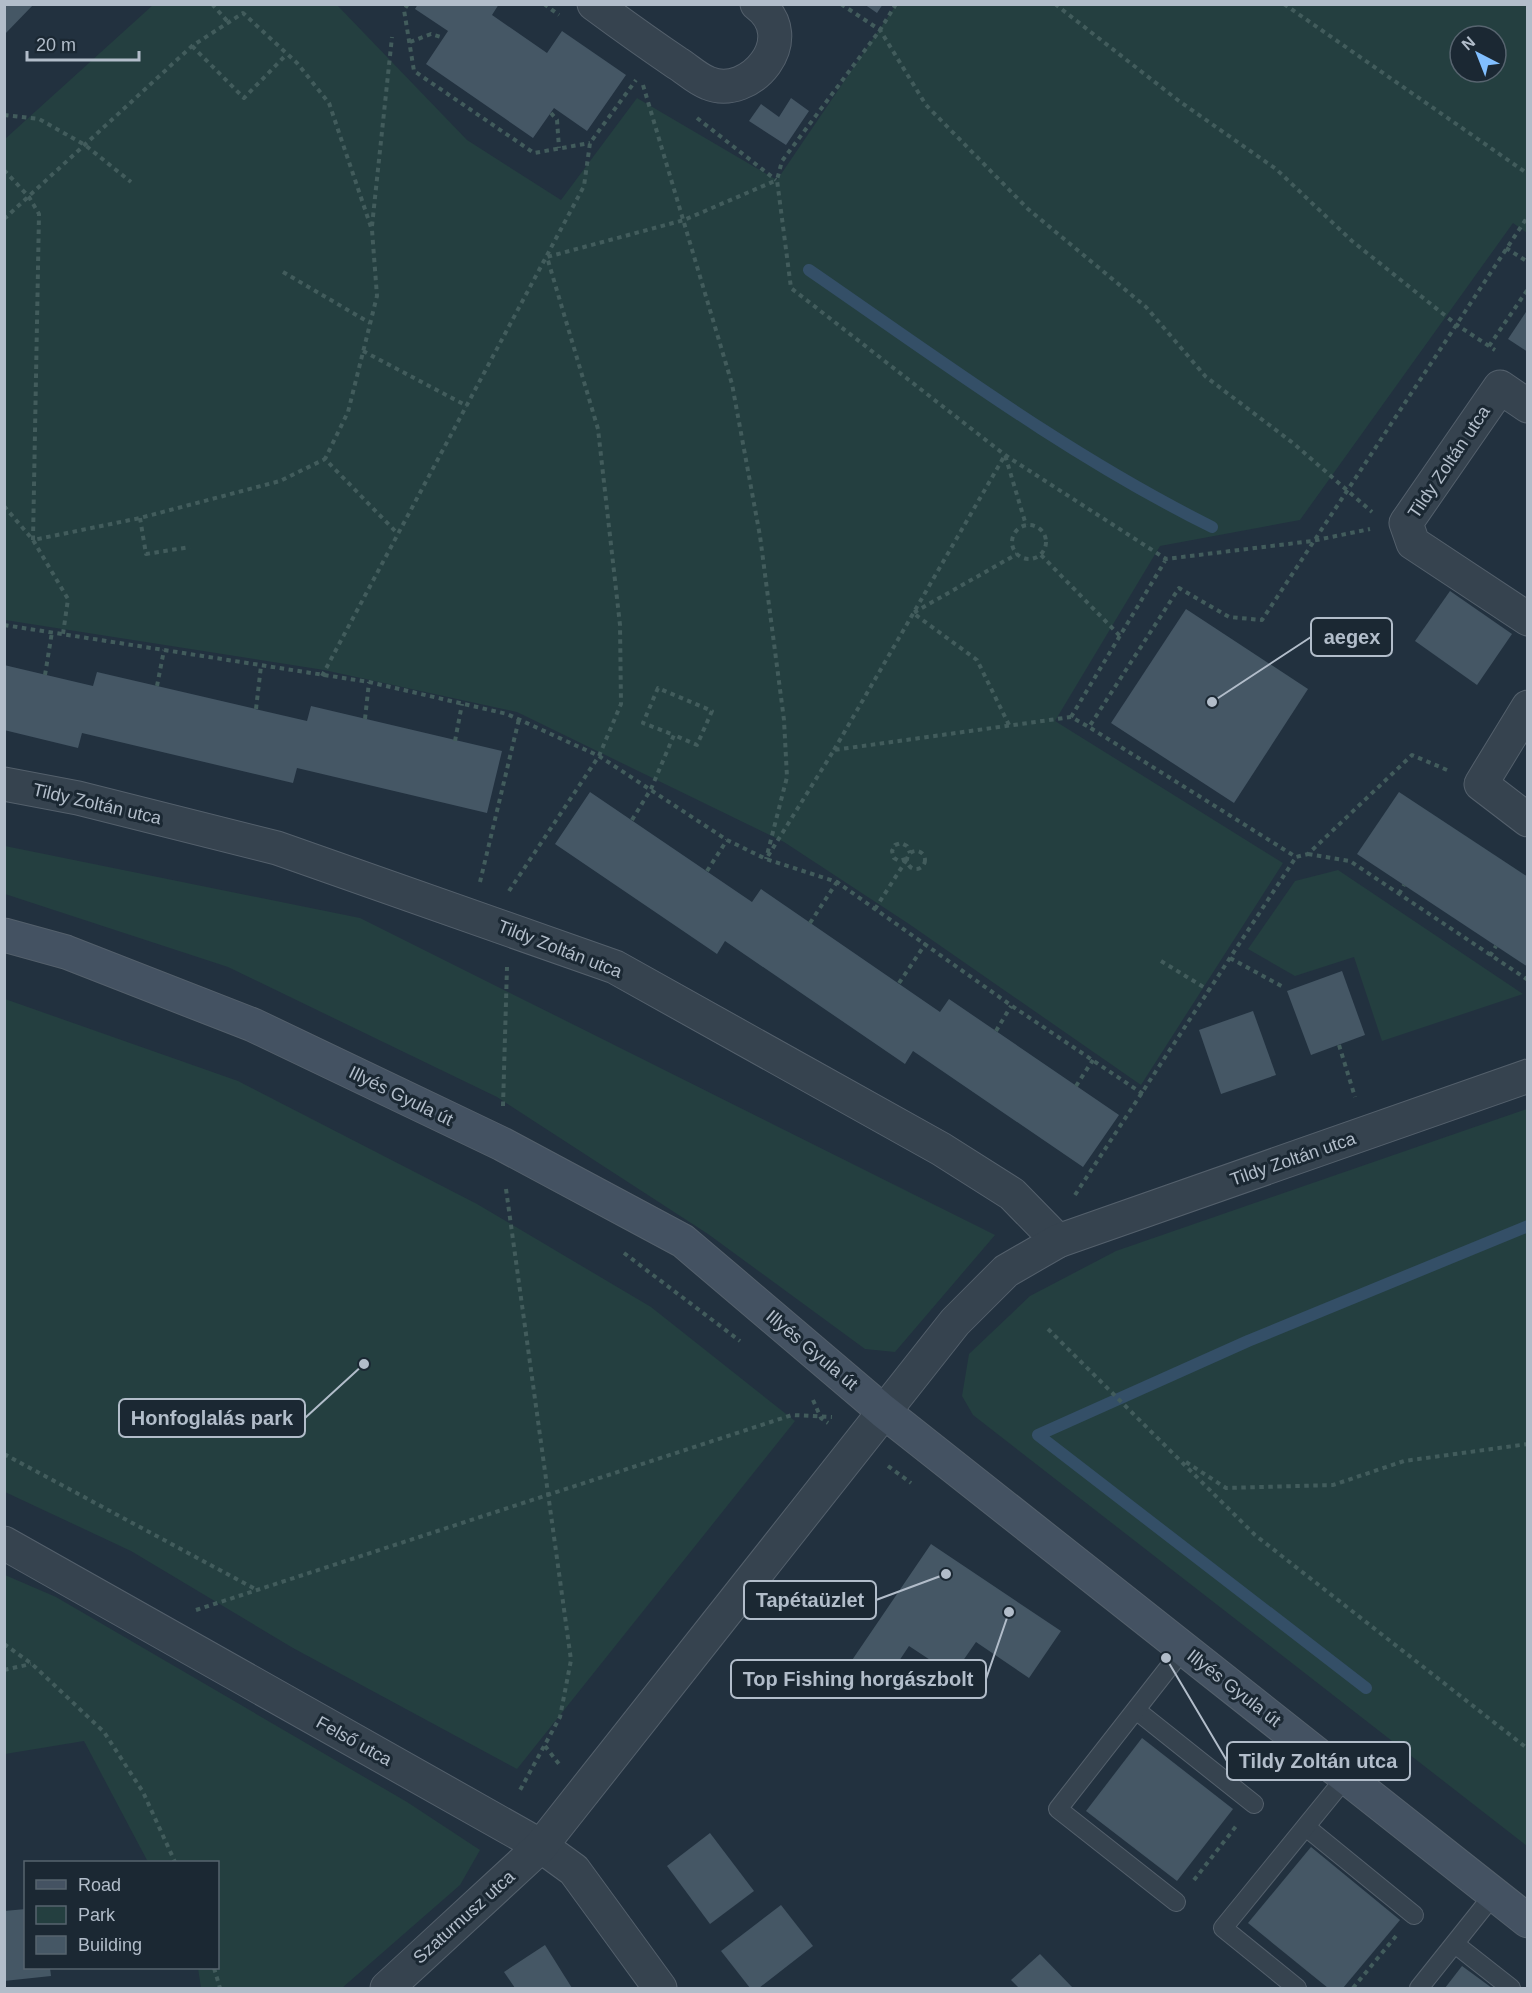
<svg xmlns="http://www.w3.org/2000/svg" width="1532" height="1993" viewBox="0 0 1532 1993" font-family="Helvetica,sans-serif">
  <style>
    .green { fill: #243f40; fill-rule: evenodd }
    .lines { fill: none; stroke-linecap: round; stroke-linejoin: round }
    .stream { stroke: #344f67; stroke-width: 12 }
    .building { fill: #455765 }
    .lane-casing { stroke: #54606c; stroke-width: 20 }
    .street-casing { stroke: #54606c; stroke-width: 35 }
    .secondary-casing { stroke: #54606c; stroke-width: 35 }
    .path { stroke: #425c5c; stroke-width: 4; stroke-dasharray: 4.5 4.5; stroke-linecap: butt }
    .lane { stroke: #36434f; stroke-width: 18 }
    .street { stroke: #36434f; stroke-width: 33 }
    .secondary { stroke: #445262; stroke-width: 33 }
    .labels { text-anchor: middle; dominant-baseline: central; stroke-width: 6; stroke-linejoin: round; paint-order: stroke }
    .street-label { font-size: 18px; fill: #b2bdca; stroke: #1b2833 }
    .leader { fill: none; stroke: #b2bdca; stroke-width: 2 }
    .callout-dot { fill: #b2bdca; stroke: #1b2833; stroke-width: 2 }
    .callout { fill: #1b2833; stroke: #b2bdca; stroke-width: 2 }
    .callout-label { font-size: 20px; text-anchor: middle; font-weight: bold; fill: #b2bdca }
  </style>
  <rect width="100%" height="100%" fill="#22313f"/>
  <g class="green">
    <path d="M 153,5 L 337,5 L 467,140 L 561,200 L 637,98 L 777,180 L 896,5 L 1527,5 L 1527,233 L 1513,223 L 1300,520 L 1160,546 L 1055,721 L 1283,863 L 1141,1085 L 909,924 L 784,842 L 517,712 L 324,670 L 5,620 L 5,139 ZM 1460,36 L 1496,36 L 1496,72 L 1460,72 Z"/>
    <path d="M 5,846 L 360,918 L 995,1235 L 895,1352 L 865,1349 L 708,1234 L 497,1097 L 228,967 L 5,894 Z"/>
    <path d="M 1338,870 L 1523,994 L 1382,1041 L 1354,957 L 1295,976 L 1248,949 L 1295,881 Z"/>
    <path d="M 5,999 L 238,1081 L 477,1204 L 651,1307 L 795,1421 L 517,1769 L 293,1648 L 131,1551 L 5,1492 Z"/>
    <path d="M 1527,1109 L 1528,1109 L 1527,1846 L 973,1415 L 962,1396 L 969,1354 L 1030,1296 L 1116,1251 Z"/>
    <path d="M 5,1575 L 56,1597 L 407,1802 L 480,1850 L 460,1885 L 342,1988 L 201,1988 L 198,1968 L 218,1968 L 218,1862 L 148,1862 L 84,1741 L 5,1754 Z"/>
  </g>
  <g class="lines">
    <g class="stream">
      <path d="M 809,270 C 940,360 1069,456 1212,527"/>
      <path d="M 1366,1688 L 1038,1435 L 1248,1341 L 1528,1226"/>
    </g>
  </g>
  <g class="building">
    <path d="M 4,4 L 34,4 L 4,35 Z"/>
    <path d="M 418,4 L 499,4 L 492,15 L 547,53 L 562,31 L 626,75 L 587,131 L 554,108 L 533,138 L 426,64 L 448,31 L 415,9 Z"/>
    <path d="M 864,4 L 883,4 L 877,13 Z"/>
    <path d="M 791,98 L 809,111 L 786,145 L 749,121 L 761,104 L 779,117 Z"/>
    <path d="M 1528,309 L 1528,352 L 1508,339 Z"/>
    <path d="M 1450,591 L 1512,634 L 1477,685 L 1415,641 Z"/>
    <path d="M 1186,609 L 1308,689 L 1234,803 L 1111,723 Z"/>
    <path d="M 4,665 L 93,686 L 97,672 L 307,721 L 311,706 L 502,751 L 487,813 L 297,768 L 293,783 L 82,733 L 78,748 L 4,730 Z"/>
    <path d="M 590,792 L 752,902 L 761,889 L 940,1012 L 949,999 L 1119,1115 L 1083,1167 L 913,1051 L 905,1064 L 725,941 L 717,954 L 555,844 Z"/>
    <path d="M 1399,792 L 1528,877 L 1528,967 L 1357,854 Z"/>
    <path d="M 1342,971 L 1365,1035 L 1311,1055 L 1287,991 Z"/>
    <path d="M 1253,1011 L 1276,1075 L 1221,1094 L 1199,1030 Z"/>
    <path d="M 931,1544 L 1061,1631 L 1029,1678 L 976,1642 L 953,1675 L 909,1646 L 879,1691 L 846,1669 Z"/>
    <path d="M 1142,1738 L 1233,1809 L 1177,1881 L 1086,1811 Z"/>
    <path d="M 710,1833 L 754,1891 L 710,1924 L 667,1866 Z"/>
    <path d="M 1311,1847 L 1400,1920 L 1343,1988 L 1328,1988 L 1248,1923 Z"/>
    <path d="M 781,1905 L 813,1946 L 759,1988 L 750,1988 L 721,1951 Z"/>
    <path d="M 26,1909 L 26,1968 L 50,1968 L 51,1976 L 4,1981 L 4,1911 Z"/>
    <path d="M 545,1945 L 572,1988 L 515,1988 L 504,1972 Z"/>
    <path d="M 1040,1954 L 1073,1988 L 1019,1988 L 1011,1980 Z"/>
    <path d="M 1462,1966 L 1492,1988 L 1445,1988 Z"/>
  </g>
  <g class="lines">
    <g class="lane-casing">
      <g id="lane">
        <path d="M 1136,1710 L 1254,1804"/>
        <path d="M 1306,1827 L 1414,1915"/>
        <path d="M 1176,1902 L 1058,1809 L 1184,1648"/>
        <path d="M 1455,1944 L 1511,1988"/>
        <path d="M 1297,1988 L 1223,1928 L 1346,1777"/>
        <path d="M 1419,1988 L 1494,1894"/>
      </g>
    </g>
    <g class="street-casing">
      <g id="street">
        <path d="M 594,4 C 621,24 649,44 677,63 C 687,69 697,79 708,83 C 750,101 803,38 757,4"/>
        <path d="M 1528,406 L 1500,387 L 1406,523 L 1413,543 L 1528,619"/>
        <path d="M 1528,707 L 1481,784 L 1528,820"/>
        <path d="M 4,784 L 78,798 L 277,848 L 615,967 L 941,1149 L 1012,1194 L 1058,1241"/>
        <path d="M 4,1543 L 541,1846 L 574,1870 L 660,1988"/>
        <path d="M 387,1988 L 541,1846 L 955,1322 L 1006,1271 L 1058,1241 L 1528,1076"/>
      </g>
    </g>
    <g class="secondary-casing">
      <path id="secondary" d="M 4,935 L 66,952 L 253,1025 L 502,1144 L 683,1241 L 883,1411 L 1528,1921"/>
    </g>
    <g class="path">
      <path d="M 212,4 L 228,22"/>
      <path d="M 408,4 L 404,10 L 414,71 L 534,153 L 590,143"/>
      <path d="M 544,4 L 559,15"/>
      <path d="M 841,4 L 880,30 L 926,105 L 1028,209 L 1146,307 L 1206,377 L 1293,443 L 1372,512"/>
      <path d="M 896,4 L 880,30 L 782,161 L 777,180 L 791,288 L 1005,455 L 1166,559 L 1312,541 L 1370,529"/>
      <path d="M 1055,4 L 1179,101 L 1276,169 L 1352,241 L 1457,325 L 1495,350"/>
      <path d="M 1284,4 L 1528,174"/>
      <path d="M 410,42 L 431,34 L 444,38"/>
      <path d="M 192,46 L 244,98 L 286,55"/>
      <path d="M 643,85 L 732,384 L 760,536 L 784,720 L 787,777 L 766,859"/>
      <path d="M 551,113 L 557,120 L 559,148"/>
      <path d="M 4,115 L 39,119 L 85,145 L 131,182"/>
      <path d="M 697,118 L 776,180"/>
      <path d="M 4,170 L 29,197 L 39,214 L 33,540 L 140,518 L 280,481 L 325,459"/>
      <path d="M 4,219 L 192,46 L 243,13 L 297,63 L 329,103 L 372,230 L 377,296 L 348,412 L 325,459 L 397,533"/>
      <path d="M 372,226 L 392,37"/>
      <path d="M 1506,248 L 1528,262"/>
      <path d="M 283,272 L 370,323"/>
      <path d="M 1489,346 L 1528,289"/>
      <path d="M 363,351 L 467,406"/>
      <path d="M 4,506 L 33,540 L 68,599 L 63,634"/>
      <path d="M 140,518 L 146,554 L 190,547"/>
      <circle cx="1029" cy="542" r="17"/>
      <path d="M 1041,555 L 1120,636"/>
      <path d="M 4,625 L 369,682 L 507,714 L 599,756 L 727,840 L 766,859 L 837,882 L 1012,1006 L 1143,1094"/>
      <path d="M 45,675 L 52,632"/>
      <path d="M 322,676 L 584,186 L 590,143 L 636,80"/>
      <path d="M 157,686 L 164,650"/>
      <path d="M 256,709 L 261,666"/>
      <path d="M 1071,717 L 1165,561"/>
      <path d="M 365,719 L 369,682"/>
      <path d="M 1009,725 L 977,660 L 913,613 L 1017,554"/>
      <path d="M 455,741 L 462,704"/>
      <path d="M 834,750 L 1005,455 L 1026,525"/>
      <path d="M 1447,770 L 1412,755 L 1308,854 L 1296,857 L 1089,727 L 1179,588 L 1229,617 L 1262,620 L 1528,216"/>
      <path d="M 632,820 L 651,789 L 674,735 L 643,723 L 658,688 L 712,711 L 697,745 L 674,735"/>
      <circle cx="916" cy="860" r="9"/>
      <path d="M 1308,854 L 1350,861 L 1528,980"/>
      <path d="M 768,856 L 834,750 L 1071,717 L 1089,727"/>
      <path d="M 906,859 L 899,861 L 894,858 L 892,851 L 895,845 L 901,843 L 907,846 L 910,853"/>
      <path d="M 707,871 L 727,840"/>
      <path d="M 480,882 L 519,719"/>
      <path d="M 509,891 L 599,756 L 621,704 L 620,625 L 598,429 L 547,257 L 684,220 L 777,180"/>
      <path d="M 1399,894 L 1404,885"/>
      <path d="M 875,909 L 907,859"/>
      <path d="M 810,923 L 837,882"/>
      <path d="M 1490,956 L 1496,946"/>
      <path d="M 1230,958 L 1285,988"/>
      <path d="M 1161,961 L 1210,991"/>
      <path d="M 899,983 L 926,943"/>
      <path d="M 996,1031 L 1011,1006"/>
      <path d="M 1339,1045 L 1355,1097"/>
      <path d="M 1076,1086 L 1093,1060"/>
      <path d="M 503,1106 L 507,967"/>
      <path d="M 506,1189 L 571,1660 L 560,1717 L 519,1792"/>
      <path d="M 1075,1195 L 1296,857"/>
      <path d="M 624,1253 L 740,1341"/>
      <path d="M 1048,1329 L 1255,1535 L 1528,1749"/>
      <path d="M 813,1400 L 821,1418 L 828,1423"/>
      <path d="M 4,1454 L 257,1590"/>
      <path d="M 1186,1462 L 1226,1488 L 1333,1485 L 1404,1461 L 1528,1444"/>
      <path d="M 888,1466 L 911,1483"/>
      <path d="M 196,1610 L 792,1415 L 832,1417"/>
      <path d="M 4,1644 L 32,1664 L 104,1732 L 143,1792 L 175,1862"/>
      <path d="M 4,1670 L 31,1664"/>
      <path d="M 545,1746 L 559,1764"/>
      <path d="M 1194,1880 L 1237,1825"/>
      <path d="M 214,1968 L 220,1988"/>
      <path d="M 1353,1988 L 1396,1936"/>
    </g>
    <use href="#lane" class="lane"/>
    <use href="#street" class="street"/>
    <use href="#secondary" class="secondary"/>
  </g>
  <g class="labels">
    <g class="street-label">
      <text transform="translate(1449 462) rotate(-56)">Tildy Zoltán utca</text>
      <text transform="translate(97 804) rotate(13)">Tildy Zoltán utca</text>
      <text transform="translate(560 949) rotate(21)">Tildy Zoltán utca</text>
      <text transform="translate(401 1096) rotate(26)">Illyés Gyula út</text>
      <text transform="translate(1293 1159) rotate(-19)">Tildy Zoltán utca</text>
      <text transform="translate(812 1350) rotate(40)">Illyés Gyula út</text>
      <text transform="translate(1234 1688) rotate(38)">Illyés Gyula út</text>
      <text transform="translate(354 1741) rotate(29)">Felső utca</text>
      <text transform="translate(464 1917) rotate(-42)">Szaturnusz utca</text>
    </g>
  </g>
  <path class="leader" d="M1212 702L1311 637M364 1364L305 1418M946 1574L876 1600M1009 1612L986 1679M1166 1658L1227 1761"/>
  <g class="callout-dot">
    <circle cx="1212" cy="702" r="6"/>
    <circle cx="364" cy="1364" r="6"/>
    <circle cx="946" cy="1574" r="6"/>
    <circle cx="1009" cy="1612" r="6"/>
    <circle cx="1166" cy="1658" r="6"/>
  </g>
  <g class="callout">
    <rect x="1311" y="618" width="81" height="38" rx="6"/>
    <rect x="119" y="1399" width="186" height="38" rx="6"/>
    <rect x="744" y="1581" width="132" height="38" rx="6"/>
    <rect x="731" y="1660" width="255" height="38" rx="6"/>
    <rect x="1227" y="1742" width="183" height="38" rx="6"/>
  </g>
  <g class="callout-label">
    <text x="1352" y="644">aegex</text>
    <text x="212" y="1425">Honfoglalás park</text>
    <text x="810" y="1607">Tapétaüzlet</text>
    <text x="858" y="1686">Top Fishing horgászbolt</text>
    <text x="1318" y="1768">Tildy Zoltán utca</text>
  </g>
  <rect width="1532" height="1993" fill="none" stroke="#b2bdca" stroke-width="12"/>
  <rect x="24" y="1861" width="195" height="108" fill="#1b2833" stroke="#57646f" stroke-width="1.5"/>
  <rect x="36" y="1880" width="30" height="9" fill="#445262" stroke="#57646f" stroke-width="1.5"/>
  <text x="78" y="1891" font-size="18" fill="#b2bdca">Road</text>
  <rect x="36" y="1906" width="30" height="18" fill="#243f40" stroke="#57646f" stroke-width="1.5"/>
  <text x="78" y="1921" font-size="18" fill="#b2bdca">Park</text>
  <rect x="36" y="1936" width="30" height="18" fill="#455765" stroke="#57646f" stroke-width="1.5"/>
  <text x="78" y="1951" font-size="18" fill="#b2bdca">Building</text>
  <g transform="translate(1478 54) rotate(318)"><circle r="28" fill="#1b2833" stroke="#57646f" stroke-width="1.5"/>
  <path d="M0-4.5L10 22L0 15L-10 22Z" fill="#81bfff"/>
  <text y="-9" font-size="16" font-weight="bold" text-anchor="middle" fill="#b2bdca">N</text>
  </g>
  <path d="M27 51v9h112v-9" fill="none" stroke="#b2bdca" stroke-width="3"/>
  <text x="36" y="51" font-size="18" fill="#b2bdca" stroke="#1b2833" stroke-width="4.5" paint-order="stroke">20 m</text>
</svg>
